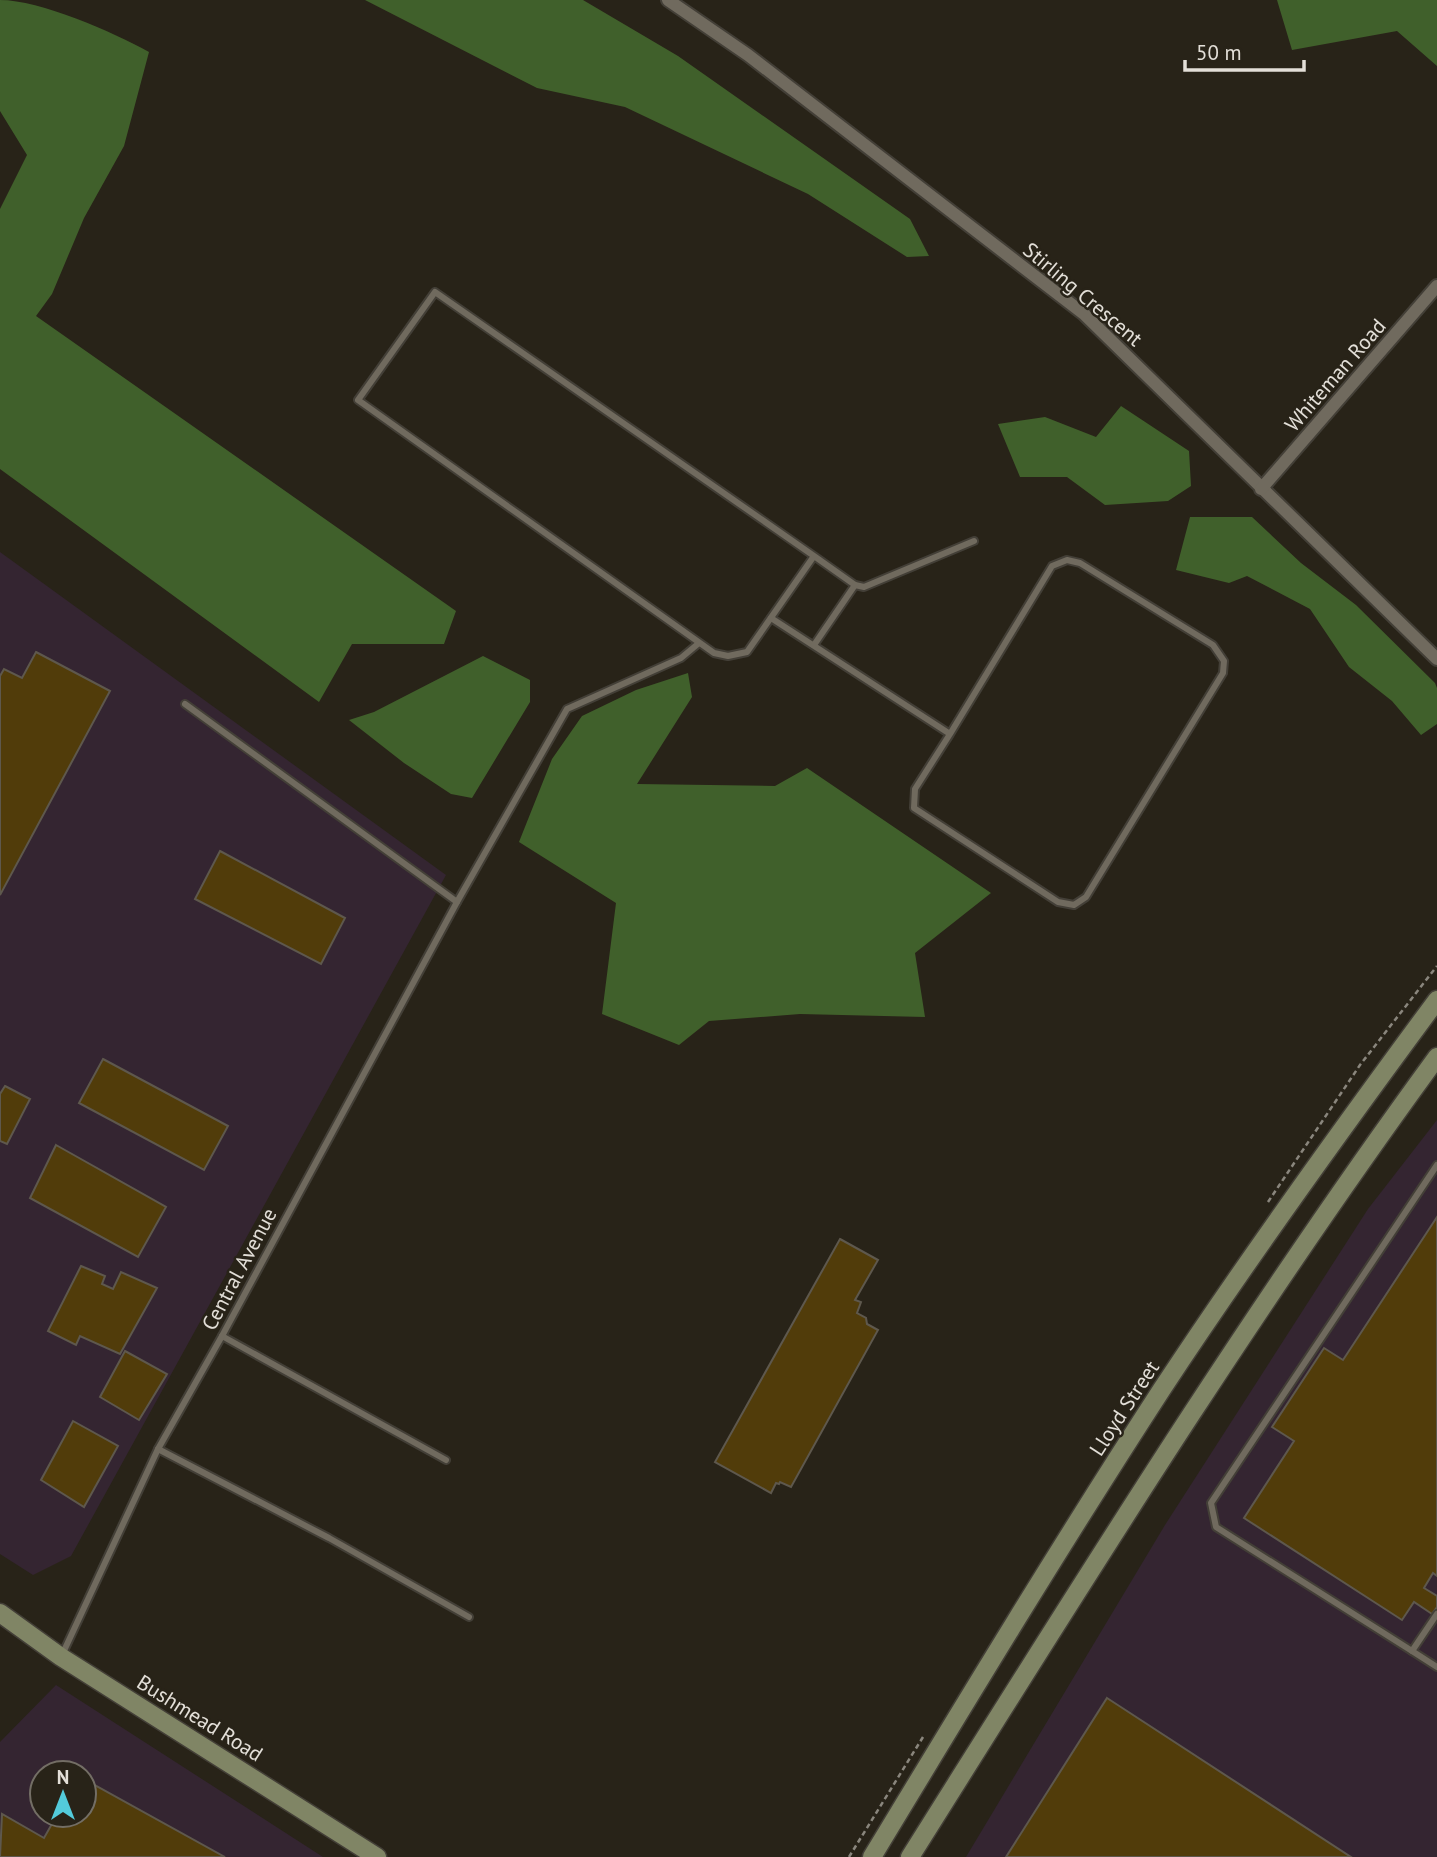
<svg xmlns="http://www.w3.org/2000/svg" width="1437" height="1857" viewBox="0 0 1437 1857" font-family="'PT Sans',sans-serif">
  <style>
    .industrial { fill: #342531; fill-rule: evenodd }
    .forest { fill: #40602b }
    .building { fill: #513c0a; stroke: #5e584d; stroke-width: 2 }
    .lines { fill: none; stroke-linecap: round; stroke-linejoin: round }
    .lane-casing { stroke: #433f37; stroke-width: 10 }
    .street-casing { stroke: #433f37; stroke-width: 16 }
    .secondary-casing { stroke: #433f37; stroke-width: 21 }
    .path { stroke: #8a867d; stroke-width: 2.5; stroke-dasharray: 5 3.5; stroke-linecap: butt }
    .lane { stroke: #706a5e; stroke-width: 6 }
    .street { stroke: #706a5e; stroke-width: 12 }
    .secondary { stroke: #808565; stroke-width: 18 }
    .labels { text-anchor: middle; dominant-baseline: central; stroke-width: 5; stroke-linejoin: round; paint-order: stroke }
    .street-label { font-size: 21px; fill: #e3dfd8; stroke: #282318 }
  </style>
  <rect width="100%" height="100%" fill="#282318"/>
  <g class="industrial">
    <path d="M 0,552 L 446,875 L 71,1556 L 33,1575 L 0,1554 Z"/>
    <path d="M 1437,1120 L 1437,1857 L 966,1857 L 1165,1525 L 1368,1209 Z"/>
    <path d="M 56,1685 L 323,1857 L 0,1857 L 0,1742 ZM 42,1773 L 84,1773 L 84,1815 L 42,1815 Z"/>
  </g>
  <g class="forest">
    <path d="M 0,0 C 40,0 113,32 149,52 L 124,146 L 84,218 L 52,294 L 36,316 L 456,611 L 444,644 L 352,644 L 319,702 L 0,469 L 0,209 L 27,155 L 0,111 Z"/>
    <path d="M 365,0 L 583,0 L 678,56 L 910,219 L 929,256 L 907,257 L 808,194 L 625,107 L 537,88 Z"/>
    <path d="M 1277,0 L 1437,0 L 1437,66 L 1397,31 L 1292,50 Z"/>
    <path d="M 1121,406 L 1189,451 L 1191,486 L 1168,501 L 1105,505 L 1067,477 L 1020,477 L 998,424 L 1045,417 L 1096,437 Z"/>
    <path d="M 1190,517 L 1252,517 L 1301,563 L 1356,605 L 1435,683 L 1437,688 L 1437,724 L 1421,735 L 1392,701 L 1349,667 L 1310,609 L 1247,576 L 1229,583 L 1176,570 Z"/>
    <path d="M 483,656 L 530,680 L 530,702 L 472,798 L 451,794 L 404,763 L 349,720 L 374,712 Z"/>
    <path d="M 688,673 L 692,697 L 637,784 L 775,786 L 807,768 L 991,893 L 915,953 L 925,1017 L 800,1014 L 709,1021 L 679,1045 L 602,1014 L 616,903 L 519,842 L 552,759 L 582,716 L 636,690 Z"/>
  </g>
  <g class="building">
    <path d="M 36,652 L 110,691 L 0,895 L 0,676 L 4,669 L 22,678 Z"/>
    <path d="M 220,851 L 345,918 L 321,964 L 195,899 Z"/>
    <path d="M 103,1059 L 228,1126 L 204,1170 L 79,1103 Z"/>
    <path d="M 5,1086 L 30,1099 L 7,1144 L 0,1141 L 0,1094 Z"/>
    <path d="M 56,1145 L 166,1207 L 138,1257 L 30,1198 Z"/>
    <path d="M 1437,1217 L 1437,1576 L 1433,1573 L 1424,1588 L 1437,1596 L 1437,1607 L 1432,1614 L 1414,1602 L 1402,1620 L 1244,1518 L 1294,1441 L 1272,1427 L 1324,1348 L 1343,1360 Z"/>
    <path d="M 840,1239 L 878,1260 L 855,1300 L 861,1302 L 857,1313 L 866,1318 L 867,1324 L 878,1330 L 791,1487 L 780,1482 L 779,1484 L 776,1483 L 771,1493 L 715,1462 Z"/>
    <path d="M 81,1266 L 105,1276 L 102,1284 L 113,1289 L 121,1272 L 157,1288 L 120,1354 L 80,1336 L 76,1345 L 48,1331 Z"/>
    <path d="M 125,1351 L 167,1374 L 139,1420 L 100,1397 Z"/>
    <path d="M 73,1421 L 118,1446 L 84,1507 L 41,1480 Z"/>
    <path d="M 1107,1698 L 1351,1857 L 1006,1857 Z"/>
    <path d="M 84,1779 L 225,1857 L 0,1857 L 2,1814 L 44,1838 L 57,1815 L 84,1815 Z"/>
  </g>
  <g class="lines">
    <g class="lane-casing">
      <g id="lane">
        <path d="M 814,556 L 747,652 L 728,656 L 714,653 L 358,400 L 435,292 L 814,556 L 855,585 L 864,587 L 974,541"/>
        <path d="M 771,618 L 950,734 L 915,789 L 914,808 L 1058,902 L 1074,905 L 1086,897 L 1223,673 L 1224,661 L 1213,645 L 1080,563 L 1067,560 L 1052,566 L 950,734"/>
        <path d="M 814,645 L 855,585"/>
        <path d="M 185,704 L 457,902"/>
        <path d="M 222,1336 L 446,1460"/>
        <path d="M 158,1449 L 329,1538 L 469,1617"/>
        <path d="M 1437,1614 L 1412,1651 L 1437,1667"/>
        <path d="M 1412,1651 L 1216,1527 L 1211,1503 L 1437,1165"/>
        <path d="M 62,1655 L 158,1449 L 222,1336 L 457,902 L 567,709 L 681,658 L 699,643"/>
      </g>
    </g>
    <g class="street-casing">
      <g id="street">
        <path d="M 668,0 L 748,55 L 1084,314 L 1437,659"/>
        <path d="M 1261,489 L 1437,286"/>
      </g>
    </g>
    <g class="secondary-casing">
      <g id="secondary">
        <path d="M 0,1613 L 61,1657 L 377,1857"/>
        <path d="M 872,1857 C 967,1700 1062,1543 1162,1389 C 1249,1257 1343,1127 1437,1000"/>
        <path d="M 910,1857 C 1080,1587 1248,1315 1437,1057"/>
      </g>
    </g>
    <g class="path">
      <path d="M 1268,1202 L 1360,1065 L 1437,966"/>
      <path d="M 849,1857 L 923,1737"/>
    </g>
    <use href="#lane" class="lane"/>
    <use href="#street" class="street"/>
    <use href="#secondary" class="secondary"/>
  </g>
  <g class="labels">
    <g class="street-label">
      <text transform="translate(1083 294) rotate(40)">Stirling Crescent</text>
      <text transform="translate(1335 375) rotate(-49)">Whiteman Road</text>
      <text transform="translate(239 1269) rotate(-62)">Central Avenue</text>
      <text transform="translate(1124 1408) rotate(-57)">Lloyd Street</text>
      <text transform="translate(200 1718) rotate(32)">Bushmead Road</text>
    </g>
  </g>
  <g transform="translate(63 1794)"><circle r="33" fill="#282318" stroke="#736e65" stroke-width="2"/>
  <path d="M0-5L12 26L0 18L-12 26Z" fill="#53cbdb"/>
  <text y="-10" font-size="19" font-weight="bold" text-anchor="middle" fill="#e3dfd8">N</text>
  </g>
  <path d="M1185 60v10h119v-10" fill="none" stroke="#e3dfd8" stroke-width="3.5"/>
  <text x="1196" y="60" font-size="21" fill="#e3dfd8" stroke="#282318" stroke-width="5" paint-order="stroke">50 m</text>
</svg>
